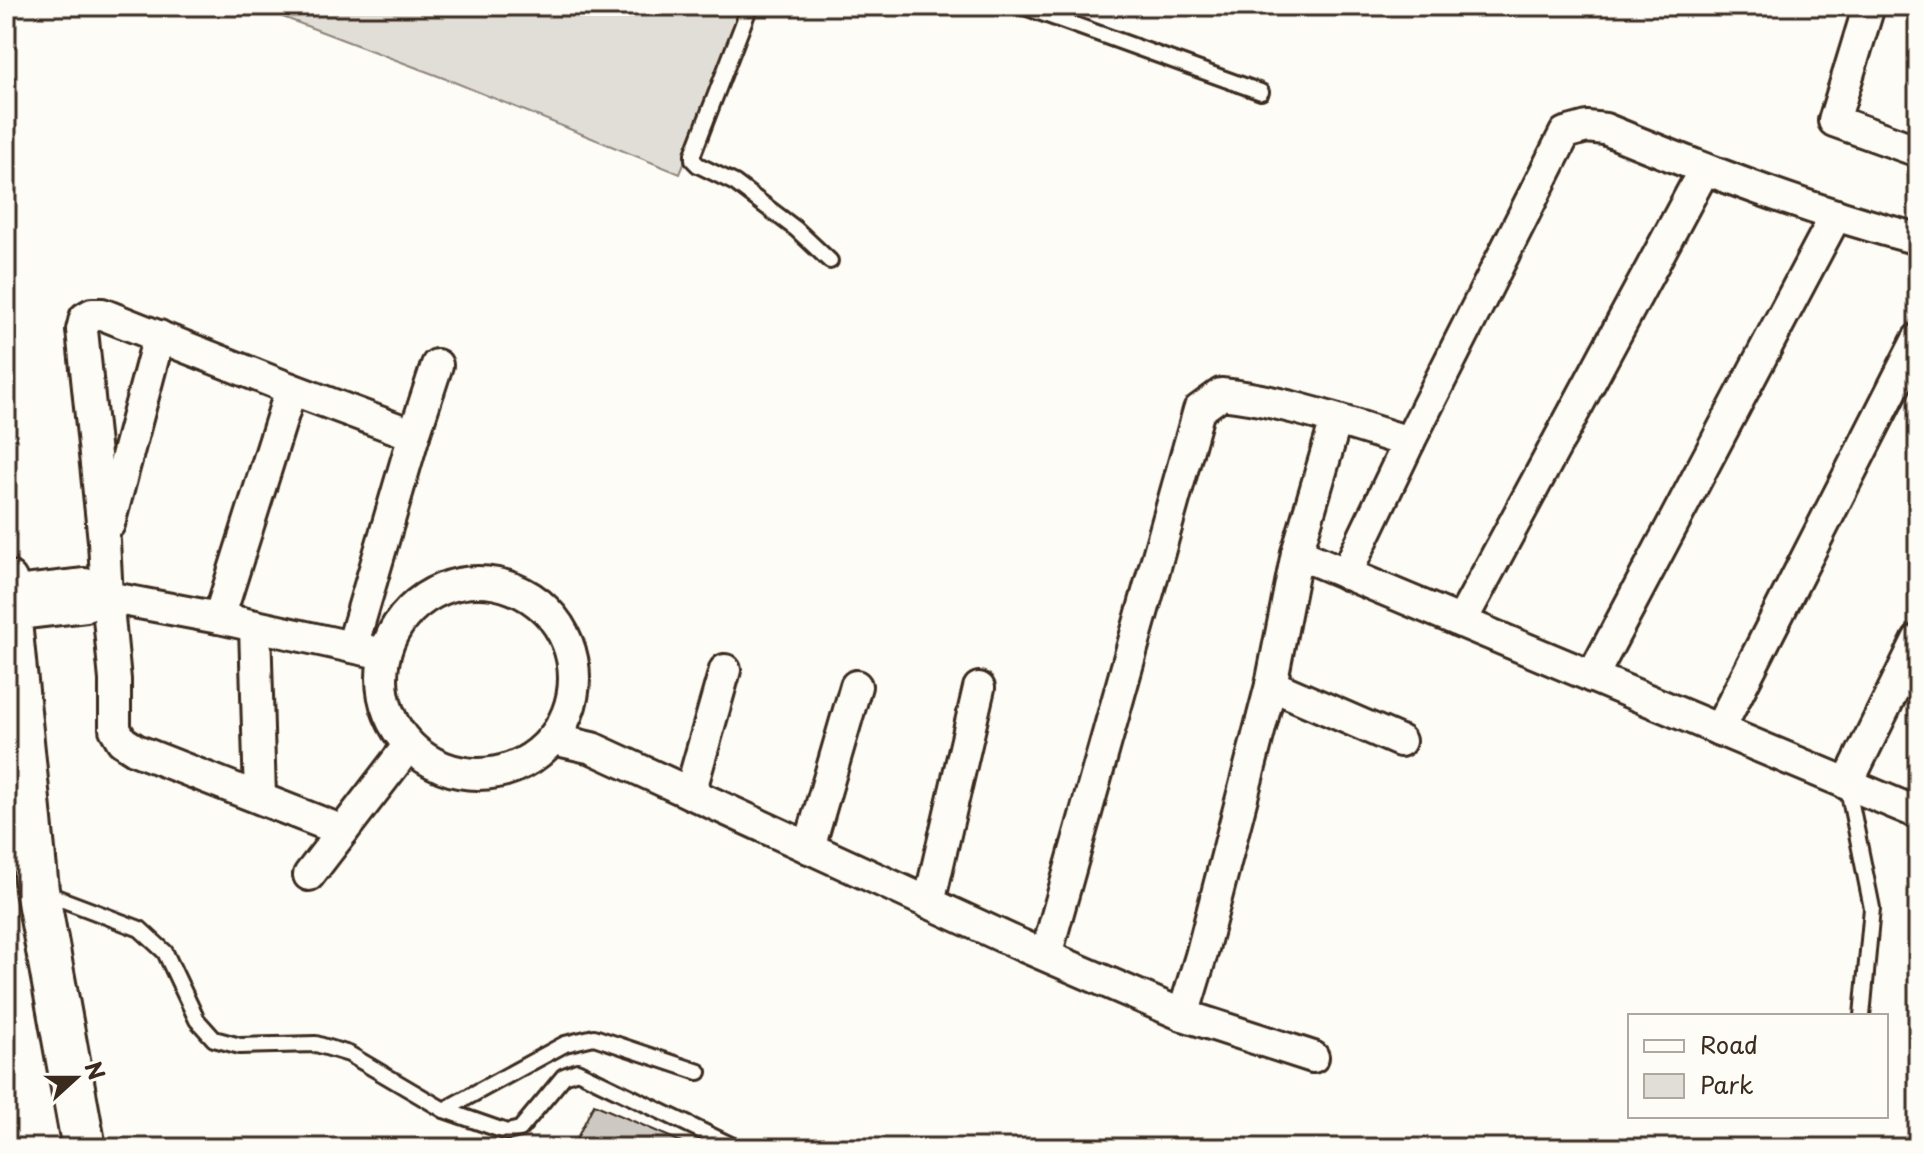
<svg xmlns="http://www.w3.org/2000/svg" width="1924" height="1154" viewBox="0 0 1924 1154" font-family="'Playpen Sans',sans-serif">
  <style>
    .green { fill: #e1ded7; stroke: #8e847a; stroke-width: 2 }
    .building { fill: #cdc8c2; stroke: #3b2a1e; stroke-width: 2 }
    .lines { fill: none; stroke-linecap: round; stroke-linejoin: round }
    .lane-casing { stroke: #3b2a1e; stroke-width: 20 }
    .street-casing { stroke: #3b2a1e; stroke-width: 36 }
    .secondary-casing { stroke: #3b2a1e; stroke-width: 48 }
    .lane { stroke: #fdfcf7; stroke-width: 14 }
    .street { stroke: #fdfcf7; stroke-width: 30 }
    .secondary { stroke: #fdfcf7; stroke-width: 42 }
  </style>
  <rect width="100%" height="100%" fill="#fdfcf7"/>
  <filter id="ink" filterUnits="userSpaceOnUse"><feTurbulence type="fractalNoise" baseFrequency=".0125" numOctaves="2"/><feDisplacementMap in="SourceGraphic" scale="16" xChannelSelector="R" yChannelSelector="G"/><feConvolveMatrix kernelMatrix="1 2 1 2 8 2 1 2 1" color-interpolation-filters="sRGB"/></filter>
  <g filter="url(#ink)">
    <path class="green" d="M 254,6 L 748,6 L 680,174 L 454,82 Z"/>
    <path class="building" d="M 594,1104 L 695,1148 L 572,1148 Z"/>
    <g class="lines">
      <g class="lane-casing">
        <g id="lane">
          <path d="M 750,6 L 693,154 L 693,160 L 698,165 L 735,183 L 796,229 L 830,261"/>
          <path d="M 1022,6 L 1261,92"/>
          <path d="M 1847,784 L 1872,908 L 1862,1016"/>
          <path d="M 45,893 L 140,929 L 165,952 L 197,1020 L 214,1039 L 240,1046 L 316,1044 L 349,1054 L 444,1110 L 507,1132 L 520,1129 L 564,1076 L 577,1071 L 737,1148"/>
          <path d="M 444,1110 L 565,1044 L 594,1037 L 699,1072"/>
        </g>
      </g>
      <g class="street-casing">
        <g id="street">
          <path d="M 1869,6 L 1834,121 L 1918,151"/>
          <path d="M 109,524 L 159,336"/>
          <path d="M 1297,553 L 1918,813"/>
          <path d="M 1346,574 L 1409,442 L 1565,133 L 1587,127 L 1605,129 C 1707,171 1811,211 1918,239"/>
          <circle cx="478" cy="678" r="96"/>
          <path d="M 7,593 L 85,584 L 107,597 L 219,618 L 384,654"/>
          <path d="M 9,615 L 86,606 L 107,597"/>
          <path d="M 219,618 L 291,389"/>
          <path d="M 1461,622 L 1704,170"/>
          <path d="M 255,627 L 260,797"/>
          <path d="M 352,647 L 414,435 L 437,365"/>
          <path d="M 1592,677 L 1836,215"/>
          <path d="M 1271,685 L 1400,741"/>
          <path d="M 1719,730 L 1918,339"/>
          <path d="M 553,739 L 592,748 L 1021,945 L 1183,1015 L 1313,1057"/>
          <path d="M 1847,784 L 1918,640"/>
          <path d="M 690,793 L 725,670"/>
          <path d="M 343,831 L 136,750 L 122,741 L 115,729 L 115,680 L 107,597 L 104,541 L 82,330 L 85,318 L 92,314 L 102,314 L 291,389 L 414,435"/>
          <path d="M 809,848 L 856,686"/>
          <path d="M 309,875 L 409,745"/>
          <path d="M 929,903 L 979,688"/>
          <path d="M 1046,955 L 1199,410 L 1221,394 C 1282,400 1350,424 1409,442"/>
          <path d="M 1183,1015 L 1201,956 L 1271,685 L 1297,553 L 1336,420"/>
        </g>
      </g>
      <g class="secondary-casing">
        <path id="secondary" d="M 6,582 L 37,890 L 84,1148"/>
      </g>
      <use href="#lane" class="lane"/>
      <use href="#street" class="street"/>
      <use href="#secondary" class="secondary"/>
    </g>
  </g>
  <rect width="1924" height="1154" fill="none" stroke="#fdfcf7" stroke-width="32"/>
  <rect x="16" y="16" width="1892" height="1122" fill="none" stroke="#3b2a1e" stroke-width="3" filter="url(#ink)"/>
  <rect x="1628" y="1014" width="260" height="104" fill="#fdfcf7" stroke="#afa8a0" stroke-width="2"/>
  <rect x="1644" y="1040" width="40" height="12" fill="#fdfcf7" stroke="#afa8a0" stroke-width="2"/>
  <text x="1700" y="1054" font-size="24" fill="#3b2a1e">Road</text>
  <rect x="1644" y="1074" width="40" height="24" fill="#e1ded7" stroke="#afa8a0" stroke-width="2"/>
  <text x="1700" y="1094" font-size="24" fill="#3b2a1e">Park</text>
  <g transform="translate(76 1078) rotate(69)" stroke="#fdfcf7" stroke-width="6" paint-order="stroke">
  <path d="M0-6L14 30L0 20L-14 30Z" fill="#3b2a1e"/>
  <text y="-12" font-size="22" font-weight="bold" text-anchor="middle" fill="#3b2a1e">N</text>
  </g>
</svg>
